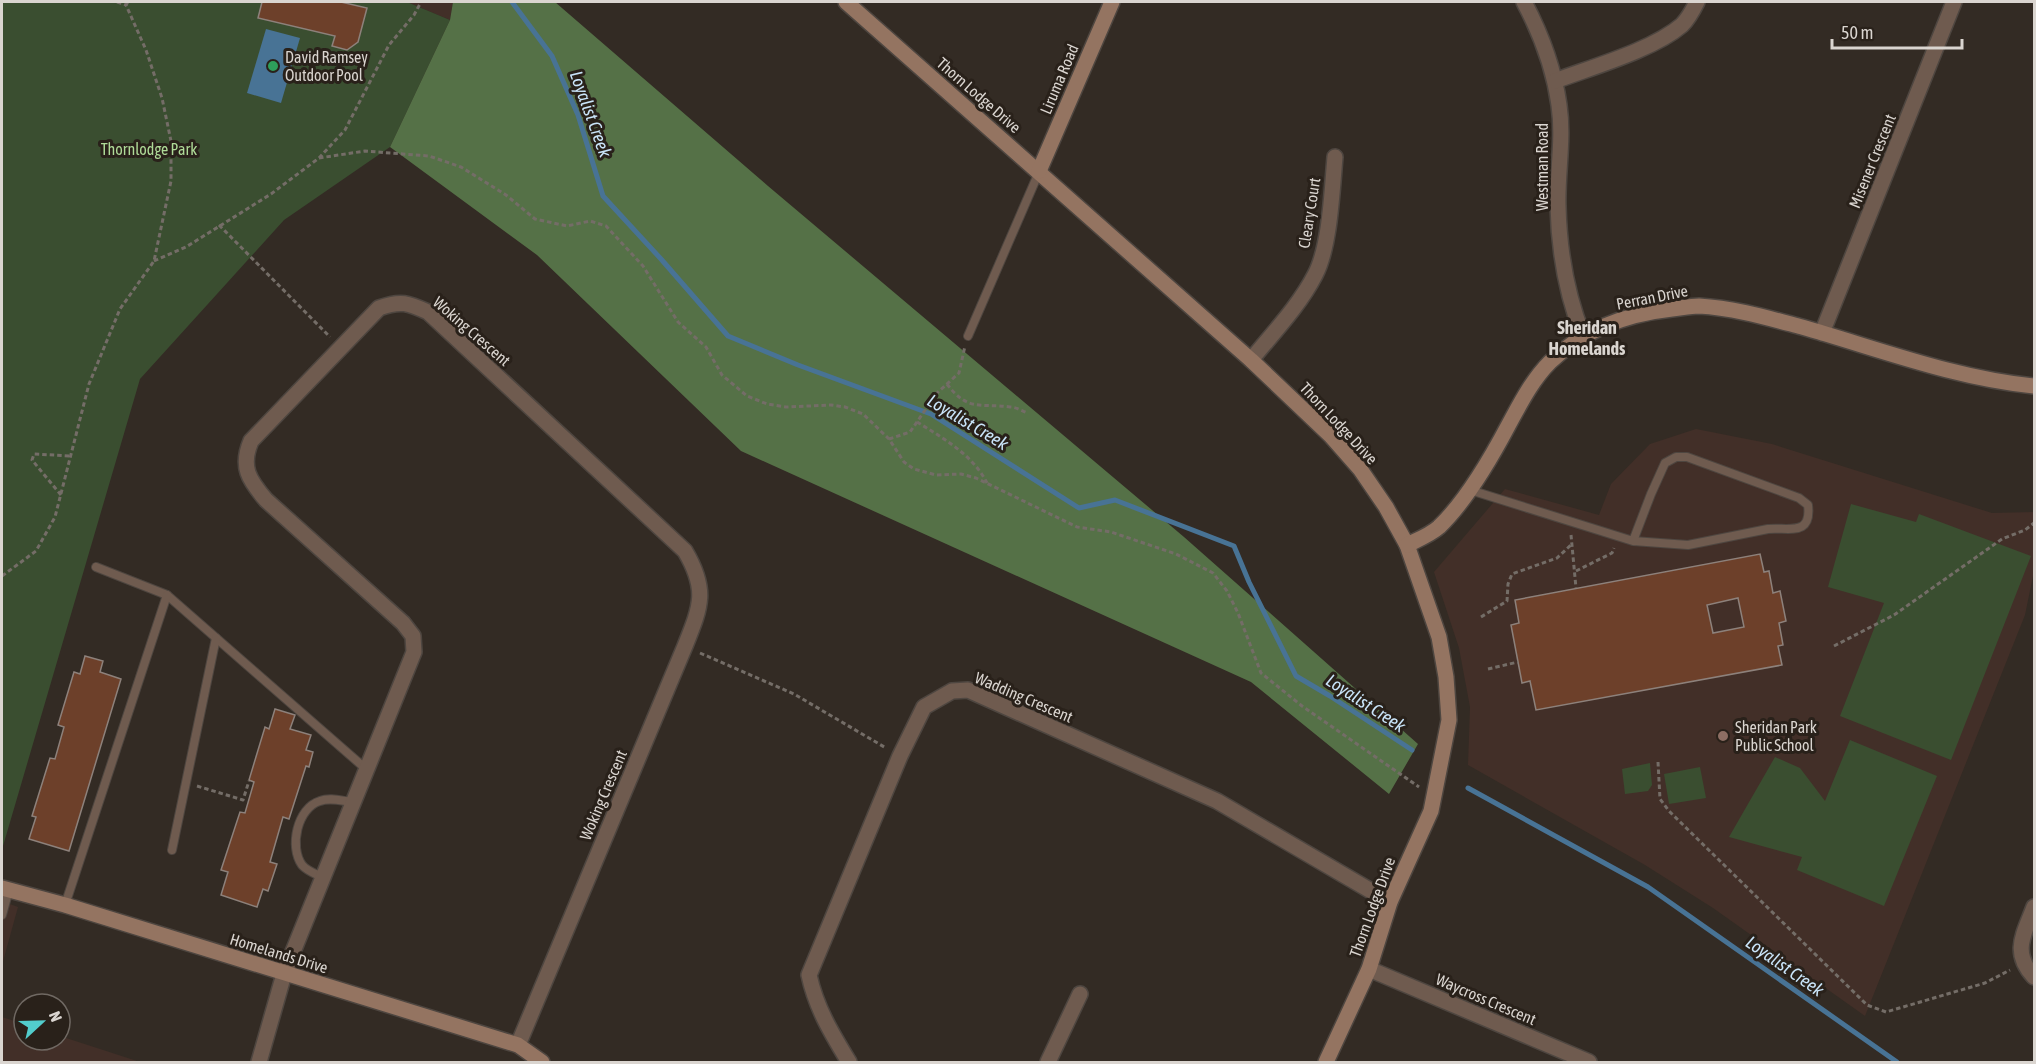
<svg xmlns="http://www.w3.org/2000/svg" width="2036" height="1064" viewBox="0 0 2036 1064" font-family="'Asap Condensed',sans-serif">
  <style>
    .education { fill: #422f28 }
    .green { fill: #3a4e30 }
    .forest { fill: #557147 }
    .water { fill: #487395 }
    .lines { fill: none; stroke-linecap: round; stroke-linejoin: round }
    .stream { stroke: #487395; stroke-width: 5 }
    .building { fill: #6d402a; stroke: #8d817b; stroke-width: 1.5; fill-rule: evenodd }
    .lane-casing { stroke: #4e4640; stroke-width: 10 }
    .street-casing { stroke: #4e4640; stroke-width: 18 }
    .secondary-casing { stroke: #4e4640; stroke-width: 18 }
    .path { stroke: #746d67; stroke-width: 3; stroke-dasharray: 4.5 3; stroke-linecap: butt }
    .lane { stroke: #6f5b4f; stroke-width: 8 }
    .street { stroke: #6f5b4f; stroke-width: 15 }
    .secondary { stroke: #947461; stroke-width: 15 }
    .leisure-dot { fill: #2e9e5b; stroke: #29211a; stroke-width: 2 }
    .education-dot { fill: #8d6e63; stroke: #29211a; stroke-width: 2 }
    .labels { text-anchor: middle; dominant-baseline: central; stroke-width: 6; stroke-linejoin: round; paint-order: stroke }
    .poi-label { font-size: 16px; fill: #dad5d0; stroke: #29211a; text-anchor: start }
    .street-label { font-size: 16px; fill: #dad5d0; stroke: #29211a }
    .park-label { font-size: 16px; fill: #afdb98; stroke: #29211a }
    .water-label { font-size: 18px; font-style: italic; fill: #cae5fa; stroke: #29211a }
    .neighbourhood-label { font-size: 18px; font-weight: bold; fill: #dad5d0; stroke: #29211a }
  </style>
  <rect width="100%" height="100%" fill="#332b24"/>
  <g class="education">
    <path d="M 407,2 L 453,2 L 450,20 Z"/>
    <path d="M 1696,429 L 1772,444 L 1992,513 L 2034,512 L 2034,571 L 2025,615 L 1865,1016 L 1713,908 L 1645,865 L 1468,765 L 1470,707 L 1459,648 L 1434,572 L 1505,489 L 1599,515 L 1611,484 L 1650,444 Z"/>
    <path d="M 2,901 L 18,907 L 2,965 Z"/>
    <path d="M 2,1017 L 24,1024 L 24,1040 L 60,1040 L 60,1036 L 137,1061 L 136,1062 L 2,1062 Z"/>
  </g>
  <g class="green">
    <path d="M 2,2 L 407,2 L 450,20 L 390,147 L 284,220 L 140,379 L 3,846 L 2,845 Z"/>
    <path d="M 1851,504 L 1916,522 L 1919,514 L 2031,556 L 1951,760 L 1840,716 L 1884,603 L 1828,587 Z"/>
    <path d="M 1850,740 L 1937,776 L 1884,906 L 1797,870 L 1802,857 L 1729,837 L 1775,757 L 1800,768 L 1825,801 Z"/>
    <path d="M 1650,763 L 1652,785 L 1648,791 L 1625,794 L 1622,769 Z"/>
    <path d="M 1700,767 L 1706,798 L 1669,804 L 1664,774 Z"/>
  </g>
  <path class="forest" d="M 453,2 L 555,2 L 768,186 L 1184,537 L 1418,744 L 1389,794 L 1251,682 L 741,451 L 537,255 L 390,147 L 450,20 Z"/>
  <path class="water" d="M 266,29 L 300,38 L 281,103 L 247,93 Z"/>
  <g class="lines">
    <g class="stream">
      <path d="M 512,2 L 552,56 L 578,115 L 603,196 L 661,259 L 728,336 L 798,365 L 931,414 L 1079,508 L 1115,500 L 1234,546 L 1249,582 L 1296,676 L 1330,696 L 1412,750"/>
      <path d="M 1468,788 L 1648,887 L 1897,1062"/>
    </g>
  </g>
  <g class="building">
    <path d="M 262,2 L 341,2 L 367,8 L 358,42 L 347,50 L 332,46 L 335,36 L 258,18 Z"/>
    <path d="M 1760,554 L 1764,572 L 1769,571 L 1773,593 L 1780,591 L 1786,621 L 1779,623 L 1783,645 L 1778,646 L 1782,665 L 1536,710 L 1530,681 L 1522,683 L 1511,625 L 1519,623 L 1515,600 ZM 1738,598 L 1744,627 L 1713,633 L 1707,605 Z"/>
    <path d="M 85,656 L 103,661 L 100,672 L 121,679 L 69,851 L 29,839 L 36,817 L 32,816 L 50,758 L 55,759 L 64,727 L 58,725 L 74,672 L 80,674 Z"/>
    <path d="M 275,709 L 295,715 L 290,729 L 311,735 L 306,750 L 313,752 L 309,767 L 306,766 L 289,819 L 283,817 L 270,862 L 277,864 L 268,891 L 263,889 L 257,907 L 221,895 L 228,872 L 221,870 L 240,812 L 245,813 L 254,782 L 249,780 L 265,727 L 269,729 Z"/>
  </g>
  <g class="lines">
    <g class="lane-casing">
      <g id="lane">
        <path d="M 968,336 L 1039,172"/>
        <path d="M 1470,490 L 1633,541 L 1688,545 L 1768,529 C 1788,527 1812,537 1808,505 L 1799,498 L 1687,457 L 1676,457 L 1665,463 L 1651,494 L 1633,541"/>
        <path d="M 96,567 L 167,595 L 366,769"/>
        <path d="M 172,850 L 216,638"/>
        <path d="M 322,877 C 316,874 307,871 302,865 C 289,847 297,808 320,801 C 330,797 342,801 352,802"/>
        <path d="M 65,905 L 167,595"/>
        <path d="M 2,915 L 9,890"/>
      </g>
    </g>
    <g class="street-casing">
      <g id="street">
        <path d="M 1524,2 C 1541,34 1554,69 1559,105 C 1564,139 1557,172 1558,206 C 1559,249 1567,296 1583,336"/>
        <path d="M 1555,81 C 1592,67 1653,50 1682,25 C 1689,18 1693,10 1697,2"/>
        <path d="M 1822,333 L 1954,2"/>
        <path d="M 1251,360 C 1273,333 1299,306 1315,275 C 1330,247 1332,190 1335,157"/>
        <path d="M 2034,907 C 2024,934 2011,952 2034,977"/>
        <path d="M 1369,969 L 1589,1062"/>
        <path d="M 259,1062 L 284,974 L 414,652 L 413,636 L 403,623 L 266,500 C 249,480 240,467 251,441 L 379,308 C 401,300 408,303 428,312 L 685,551 C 708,590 701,606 685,646 L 518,1045"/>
        <path d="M 849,1062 C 832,1034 816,1008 809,975 L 900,756 L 924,707 L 952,691 L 968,690 L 1217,801 L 1390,902"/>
        <path d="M 1048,1062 L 1080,994"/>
      </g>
    </g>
    <g class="secondary-casing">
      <g id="secondary">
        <path d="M 846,2 L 1251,360 L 1331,436 L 1360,469 L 1386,507 L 1407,545 L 1439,637 L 1446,677 L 1449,720 L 1431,811 L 1390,902 L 1369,969 L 1326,1062"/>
        <path d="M 1039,171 L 1112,2"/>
        <path d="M 1407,545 C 1417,540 1430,535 1439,527 C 1466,501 1490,460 1508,426 C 1520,404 1532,380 1550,362 C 1584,329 1626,314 1672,309 C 1681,308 1691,306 1699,306 C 1734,308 1768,318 1802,327 C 1879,349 1954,378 2034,386"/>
        <path d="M 2,888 L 65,905 L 518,1045 L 542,1062"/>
      </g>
    </g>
    <g class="path">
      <path d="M 117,2 L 126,5"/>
      <path d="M 319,158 L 365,151 L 429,156 L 461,167 L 506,195 L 535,219 L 567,226 L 590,221 L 606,226 L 643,266 L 678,322 L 706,347 L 722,375 L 747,396 L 767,404 L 786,407 L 831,405 L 845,407 L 863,414 L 889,439 L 904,462 L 914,469 L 936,475 L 961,474 L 976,478 L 1077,527 L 1111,532 L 1176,554 L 1213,573 L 1227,591 L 1238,613 L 1261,673 L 1302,706 L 1419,787"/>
      <path d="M 219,225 L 330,337"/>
      <path d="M 154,261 L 186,247 L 271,194 L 319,158 L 345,130 L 389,45 L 414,15 L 421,2"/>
      <path d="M 947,384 C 968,412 980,403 1010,407 C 1016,407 1022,411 1028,413"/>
      <path d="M 917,422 C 943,438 973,455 987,483"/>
      <path d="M 889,439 L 910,432 L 937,393 L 959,373 L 965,346"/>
      <path d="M 61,495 L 32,460 L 34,454 L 71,456"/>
      <path d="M 1571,535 L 1576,588"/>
      <path d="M 1576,571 L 1612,553 L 1614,548"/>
      <path d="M 2,576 L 36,551 L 55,517 L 89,384 L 120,309 L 154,261 L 171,181 L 171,141 L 162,98 L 146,50 L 126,5 L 128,2"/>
      <path d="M 1481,617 L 1507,601 L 1508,584 L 1512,574 L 1557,558 L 1572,544"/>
      <path d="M 1834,646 L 1894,615 L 2002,539 L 2025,530 L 2034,523"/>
      <path d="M 700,653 L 794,694 L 886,748"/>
      <path d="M 1488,669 L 1518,662"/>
      <path d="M 1658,762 L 1660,799 L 1669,811 L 1867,1005 L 1886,1012 L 1985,983 L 2010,970"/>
      <path d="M 197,786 L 243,800 L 249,781"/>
    </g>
    <use href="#lane" class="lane"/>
    <use href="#street" class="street"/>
    <use href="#secondary" class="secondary"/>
  </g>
  <circle class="leisure-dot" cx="273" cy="66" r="6"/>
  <circle class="education-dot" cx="1723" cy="736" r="6"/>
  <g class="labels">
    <g class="poi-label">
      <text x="285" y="57">David Ramsey<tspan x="285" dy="18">Outdoor Pool</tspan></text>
      <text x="1735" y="727">Sheridan Park<tspan x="1735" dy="18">Public School</tspan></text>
    </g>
    <g class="street-label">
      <text transform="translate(1059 79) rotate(-67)">Liruma Road</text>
      <text transform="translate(979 95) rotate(41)">Thorn Lodge Drive</text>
      <text transform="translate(1872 161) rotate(-68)">Misener Crescent</text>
      <text transform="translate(1542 167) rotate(-90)">Westman Road</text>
      <text transform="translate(1309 213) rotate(-81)">Cleary Court</text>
      <text transform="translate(1652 297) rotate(-11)">Perran Drive</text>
      <text transform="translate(472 331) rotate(41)">Woking Crescent</text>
      <text transform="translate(1339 423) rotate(47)">Thorn Lodge Drive</text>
      <text transform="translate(1024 697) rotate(23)">Wadding Crescent</text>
      <text transform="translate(603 795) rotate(-67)">Woking Crescent</text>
      <text transform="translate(1372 907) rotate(-70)">Thorn Lodge Drive</text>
      <text transform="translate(279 953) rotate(17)">Homelands Drive</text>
      <text transform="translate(1486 999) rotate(23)">Waycross Crescent</text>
    </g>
    <g class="park-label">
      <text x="149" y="149">Thornlodge Park</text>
    </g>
    <g class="water-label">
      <text transform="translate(591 114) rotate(70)">Loyalist Creek</text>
      <text transform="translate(968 422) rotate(31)">Loyalist Creek</text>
      <text transform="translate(1366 703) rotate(33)">Loyalist Creek</text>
      <text transform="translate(1785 966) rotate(35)">Loyalist Creek</text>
    </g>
    <g class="neighbourhood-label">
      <text x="1587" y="327">Sheridan<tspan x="1587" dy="21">Homelands</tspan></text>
    </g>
  </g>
  <rect width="2036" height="1064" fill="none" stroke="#dad5d0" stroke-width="6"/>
  <g transform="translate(42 1022) rotate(68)"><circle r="28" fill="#29211a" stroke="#706963" stroke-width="1.5"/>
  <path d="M0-4.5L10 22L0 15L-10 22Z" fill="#52cdcc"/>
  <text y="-9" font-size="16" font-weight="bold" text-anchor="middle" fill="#dad5d0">N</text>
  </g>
  <path d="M1832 39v9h130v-9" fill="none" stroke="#dad5d0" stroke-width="3"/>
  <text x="1841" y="39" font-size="18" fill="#dad5d0" stroke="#29211a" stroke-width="4.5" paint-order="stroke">50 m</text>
</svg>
